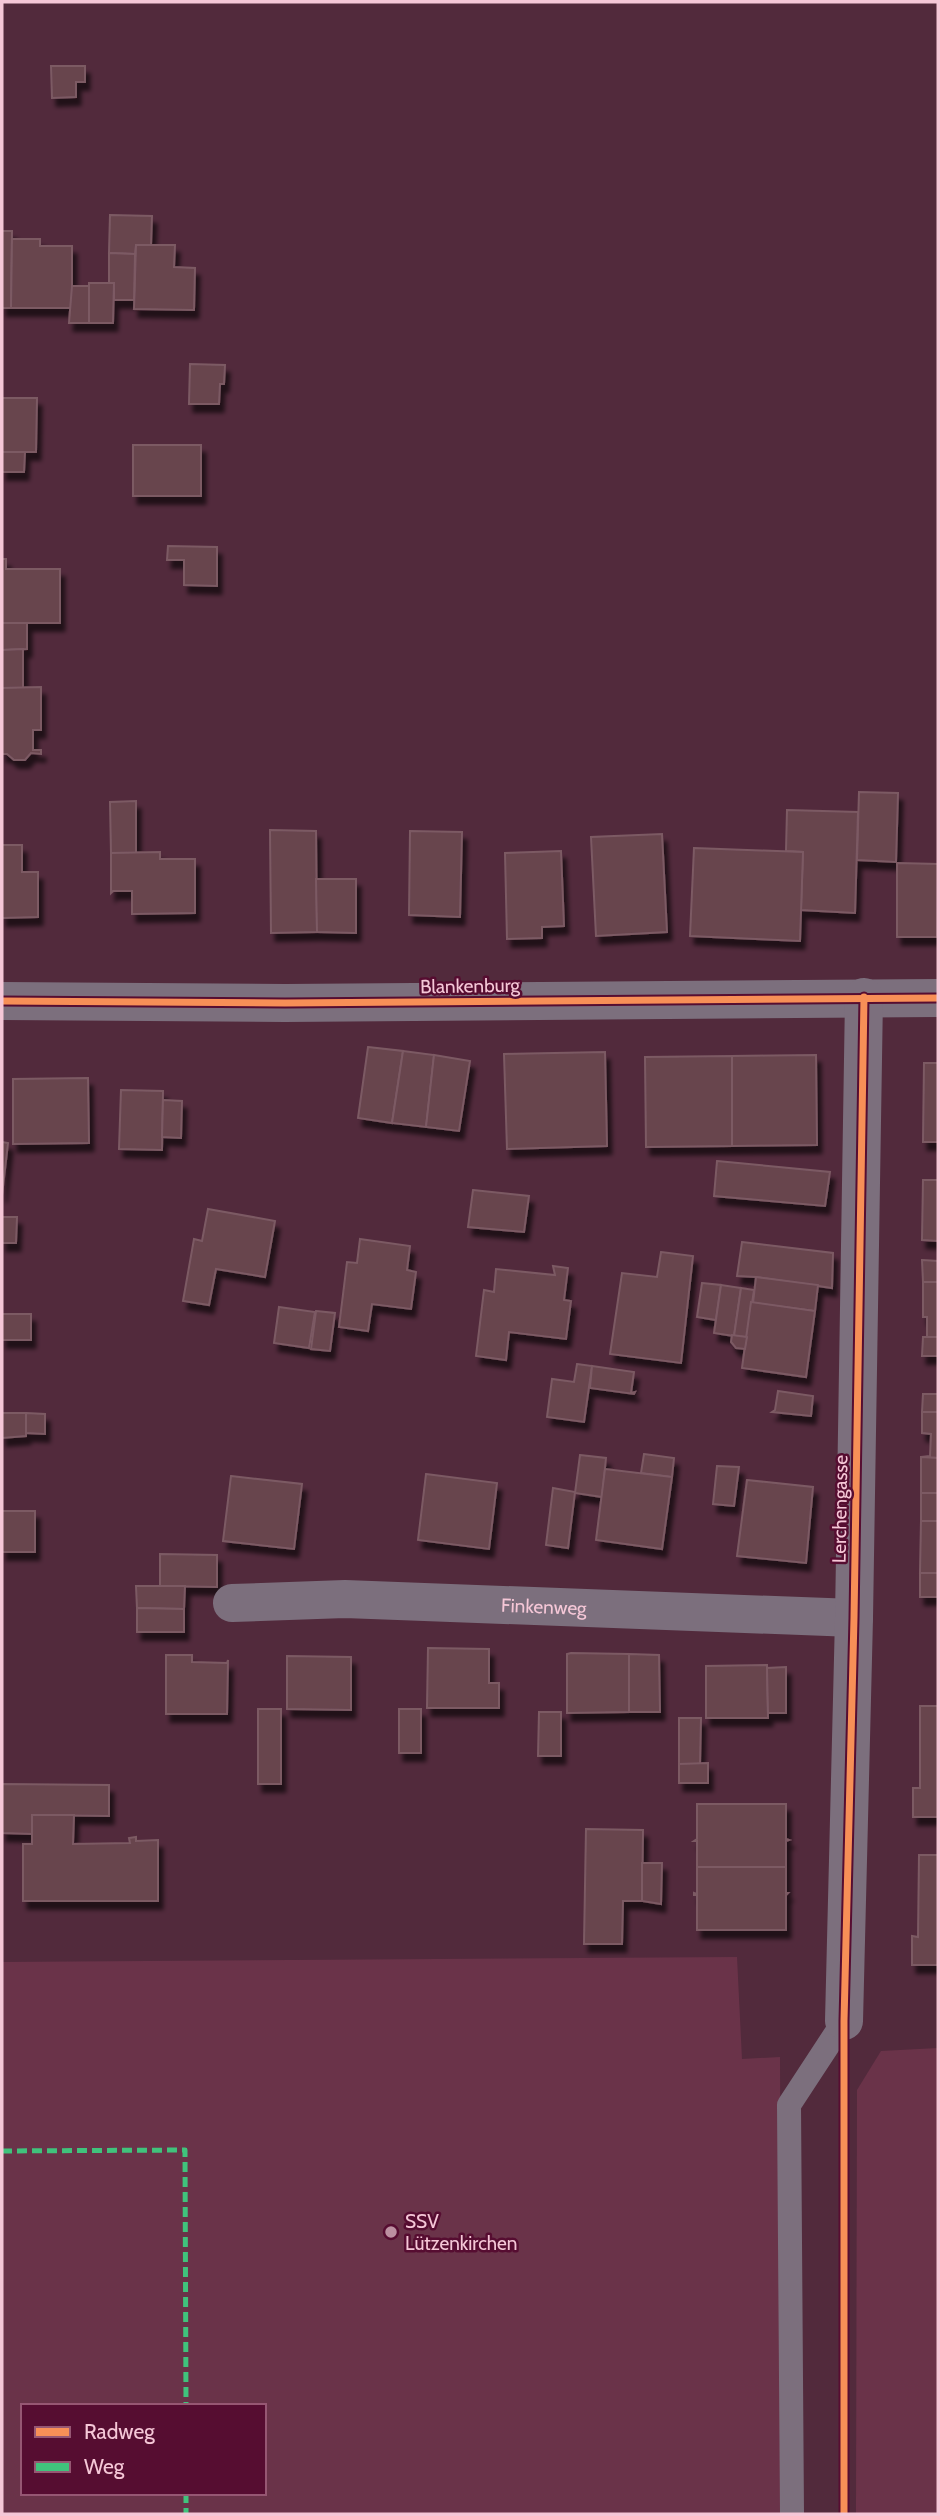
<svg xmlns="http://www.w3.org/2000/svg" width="940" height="2516" viewBox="0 0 940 2516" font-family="Cabin,sans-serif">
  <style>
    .green { fill: #6a3349; fill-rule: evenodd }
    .building { fill: #67444e; stroke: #7c5a64; stroke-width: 2; filter: url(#shadow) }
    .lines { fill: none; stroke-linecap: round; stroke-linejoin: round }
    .service { stroke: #7c6f7d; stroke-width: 24 }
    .minor { stroke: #7c6f7d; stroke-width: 38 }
    .quiet { stroke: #40c37c; stroke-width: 5; stroke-dasharray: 10 5; stroke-linecap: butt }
    .cycleway-casing { stroke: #560d31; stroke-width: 11 }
    .cycleway { stroke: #f78f57; stroke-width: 7 }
    .poi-dot { fill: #bc90a1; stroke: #560d31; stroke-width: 2.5 }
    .labels { text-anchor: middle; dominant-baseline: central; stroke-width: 5; stroke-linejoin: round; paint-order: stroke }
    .street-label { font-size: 19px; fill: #f5c7d7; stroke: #560d31 }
    .poi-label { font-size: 19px; fill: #f5c7d7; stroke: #560d31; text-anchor: start }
  </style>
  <defs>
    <filter id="shadow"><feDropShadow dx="4.5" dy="8" stdDeviation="2" flood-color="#0009"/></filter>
  </defs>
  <rect width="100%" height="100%" fill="#522a3c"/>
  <g class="green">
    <path d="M 737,1957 L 742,2059 L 780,2057 L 782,2514 L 2,2514 L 2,1962 ZM 23,2406 L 264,2406 L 264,2493 L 23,2493 Z"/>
    <path d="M 938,2048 L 938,2514 L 856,2514 L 857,2090 L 881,2051 Z"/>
  </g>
  <g class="building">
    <path d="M 51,66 L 85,66 L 85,82 L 76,82 L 76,97 L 52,98 Z"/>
    <path d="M 110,215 L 152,216 L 151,245 L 136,245 L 135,254 L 109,253 Z"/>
    <path d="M 2,231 L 12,231 L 11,308 L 2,308 Z"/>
    <path d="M 12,239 L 40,239 L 40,246 L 72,246 L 72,308 L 11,308 Z"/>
    <path d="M 136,245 L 175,245 L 174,267 L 195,268 L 194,310 L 134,309 Z"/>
    <path d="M 109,253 L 135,254 L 134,300 L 114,300 L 114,283 L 109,283 Z"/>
    <path d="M 89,283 L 114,283 L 113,323 L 89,323 Z"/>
    <path d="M 72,286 L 89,286 L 89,323 L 69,323 Z"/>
    <path d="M 190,364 L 225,365 L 224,384 L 220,384 L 219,404 L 189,404 Z"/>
    <path d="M 2,398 L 37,398 L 36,452 L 2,452 Z"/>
    <rect x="133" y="445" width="68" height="51"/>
    <path d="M 2,452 L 25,452 L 24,472 L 2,472 Z"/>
    <path d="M 168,546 L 217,547 L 217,586 L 184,585 L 184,560 L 167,560 Z"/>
    <path d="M 2,559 L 6,559 L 6,569 L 60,569 L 60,623 L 2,623 Z"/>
    <path d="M 2,623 L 27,623 L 27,649 L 2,650 Z"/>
    <path d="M 23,649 L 23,688 L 2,688 L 2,650 Z"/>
    <path d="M 41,687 L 41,730 L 33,730 L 33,750 L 41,750 L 41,754 L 31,753 L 25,760 L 14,760 L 7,754 L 2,754 L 2,688 Z"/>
    <path d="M 859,792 L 898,793 L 896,862 L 857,860 Z"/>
    <path d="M 136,801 L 136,853 L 111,853 L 110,802 Z"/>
    <path d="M 787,810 L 858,812 L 855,913 L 801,910 L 803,852 L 786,851 Z"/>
    <path d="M 270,830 L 316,831 L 317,932 L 271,933 Z"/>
    <path d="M 410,831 L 462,832 L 460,917 L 409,915 Z"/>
    <path d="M 662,834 L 667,932 L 596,936 L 591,837 Z"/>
    <path d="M 2,845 L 22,845 L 22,872 L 38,872 L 38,917 L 2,918 Z"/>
    <path d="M 694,848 L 803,852 L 800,941 L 690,936 Z"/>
    <path d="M 561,851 L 564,926 L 542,927 L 542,938 L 507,939 L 505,853 Z"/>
    <path d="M 160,852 L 160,859 L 195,859 L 195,913 L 132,914 L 132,891 L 113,891 L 111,893 L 111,853 Z"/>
    <path d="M 897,863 L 938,864 L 937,937 L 897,937 Z"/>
    <path d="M 316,879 L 356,879 L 356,933 L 317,932 Z"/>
    <path d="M 368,1047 L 403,1051 L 392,1123 L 358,1118 Z"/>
    <path d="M 403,1051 L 434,1055 L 426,1127 L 392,1123 Z"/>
    <path d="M 605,1052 L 607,1146 L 507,1149 L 504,1054 Z"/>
    <path d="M 434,1055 L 470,1061 L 459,1131 L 426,1127 Z"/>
    <path d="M 816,1055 L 817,1145 L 732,1146 L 732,1056 Z"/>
    <path d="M 732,1056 L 732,1146 L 646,1147 L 645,1057 Z"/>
    <path d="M 924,1063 L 938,1063 L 938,1142 L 923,1142 Z"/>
    <path d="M 88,1078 L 89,1143 L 13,1144 L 13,1079 Z"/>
    <path d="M 121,1090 L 163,1091 L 162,1150 L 119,1149 Z"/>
    <path d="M 163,1100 L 182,1101 L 181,1138 L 162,1137 Z"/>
    <path d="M 2,1142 L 8,1143 L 2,1195 Z"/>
    <path d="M 717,1161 L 830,1172 L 825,1206 L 714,1196 Z"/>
    <path d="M 923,1180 L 938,1180 L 938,1241 L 922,1240 Z"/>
    <path d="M 473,1190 L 529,1196 L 524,1232 L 468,1227 Z"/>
    <path d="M 208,1209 L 275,1221 L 265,1277 L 216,1269 L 209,1305 L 183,1301 L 194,1239 L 202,1241 Z"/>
    <path d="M 2,1217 L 17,1217 L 16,1243 L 2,1243 Z"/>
    <path d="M 360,1239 L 410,1246 L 407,1270 L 416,1272 L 411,1309 L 372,1304 L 368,1331 L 339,1327 L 347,1262 L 357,1263 Z"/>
    <path d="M 742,1242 L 833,1253 L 832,1288 L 756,1277 L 737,1276 Z"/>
    <path d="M 661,1252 L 693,1256 L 681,1363 L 610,1354 L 622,1273 L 657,1277 Z"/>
    <path d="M 922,1260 L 938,1261 L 938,1282 L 923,1282 Z"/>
    <path d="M 553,1266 L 568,1268 L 564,1300 L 571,1301 L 566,1339 L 509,1332 L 506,1360 L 476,1356 L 484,1290 L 494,1292 L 496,1269 L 555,1275 Z"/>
    <path d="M 756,1277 L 818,1285 L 815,1311 L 753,1303 Z"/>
    <path d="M 923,1282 L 938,1282 L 938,1337 L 927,1337 L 927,1317 L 923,1317 Z"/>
    <path d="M 702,1283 L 721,1285 L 716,1320 L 697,1317 Z"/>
    <path d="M 721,1285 L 741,1288 L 734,1336 L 714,1333 Z"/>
    <path d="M 741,1288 L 754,1290 L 747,1337 L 734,1336 Z"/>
    <path d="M 751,1302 L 815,1311 L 806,1377 L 742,1368 Z"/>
    <path d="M 279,1307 L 315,1312 L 309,1348 L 274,1343 Z"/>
    <path d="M 316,1311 L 335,1313 L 330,1351 L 311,1349 Z"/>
    <rect x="2" y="1314" width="29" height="26"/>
    <path d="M 732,1335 L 747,1337 L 745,1349 L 736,1348 L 731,1342 Z"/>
    <path d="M 923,1337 L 938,1337 L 938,1356 L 922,1356 Z"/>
    <path d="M 577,1364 L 592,1366 L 584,1422 L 547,1417 L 552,1379 L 574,1382 Z"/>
    <path d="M 592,1366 L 634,1372 L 631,1393 L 635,1392 L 634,1394 L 590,1388 Z"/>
    <path d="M 778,1391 L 813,1396 L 811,1416 L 772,1412 L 775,1410 Z"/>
    <path d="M 923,1394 L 938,1394 L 938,1412 L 922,1412 Z"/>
    <path d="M 922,1412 L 938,1412 L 938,1458 L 921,1457 L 930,1456 L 931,1434 L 922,1433 Z"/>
    <path d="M 2,1413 L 26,1413 L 26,1436 L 2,1438 Z"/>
    <path d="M 26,1413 L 45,1414 L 45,1434 L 26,1433 Z"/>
    <path d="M 644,1454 L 674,1458 L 672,1477 L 641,1473 Z"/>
    <path d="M 580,1455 L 606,1458 L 602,1497 L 575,1493 Z"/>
    <path d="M 921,1457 L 938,1458 L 938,1493 L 921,1493 Z"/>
    <path d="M 717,1466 L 739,1467 L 734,1506 L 713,1504 Z"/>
    <path d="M 605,1469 L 672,1477 L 662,1549 L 596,1540 Z"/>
    <path d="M 426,1474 L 497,1483 L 489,1549 L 418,1540 Z"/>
    <path d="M 231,1476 L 302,1484 L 294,1549 L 223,1541 Z"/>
    <path d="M 747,1480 L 813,1487 L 806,1563 L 737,1556 Z"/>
    <path d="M 553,1488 L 575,1492 L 568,1548 L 546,1545 Z"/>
    <rect x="921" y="1493" width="17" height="28"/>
    <rect x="2" y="1511" width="33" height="41"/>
    <path d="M 921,1521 L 938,1521 L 938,1573 L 920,1573 Z"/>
    <path d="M 160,1554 L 217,1555 L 217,1587 L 160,1586 Z"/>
    <rect x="920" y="1573" width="18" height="24"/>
    <path d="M 136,1586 L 185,1586 L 184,1609 L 137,1608 Z"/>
    <path d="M 137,1608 L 184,1609 L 184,1632 L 137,1632 Z"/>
    <path d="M 428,1648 L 489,1649 L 489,1683 L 499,1683 L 499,1708 L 427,1708 Z"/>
    <path d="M 571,1653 L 629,1654 L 629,1712 L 567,1713 L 567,1654 Z"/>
    <path d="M 629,1654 L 659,1655 L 660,1712 L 629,1712 Z"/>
    <path d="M 166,1655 L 192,1655 L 192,1662 L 227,1663 L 228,1660 L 227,1714 L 166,1714 Z"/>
    <path d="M 287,1656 L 351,1657 L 351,1710 L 287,1709 Z"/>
    <path d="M 767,1665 L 768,1718 L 706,1718 L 706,1666 Z"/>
    <path d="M 786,1667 L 786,1713 L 768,1713 L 767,1668 Z"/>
    <path d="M 920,1706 L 938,1706 L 938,1817 L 913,1817 L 913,1788 L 920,1788 Z"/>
    <rect x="258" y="1709" width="23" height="75"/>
    <rect x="399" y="1709" width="22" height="44"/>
    <path d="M 539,1712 L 561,1712 L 561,1756 L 538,1756 Z"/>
    <path d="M 679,1718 L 701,1718 L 700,1764 L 679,1764 Z"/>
    <path d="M 708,1763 L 708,1783 L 679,1783 L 679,1764 Z"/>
    <path d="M 2,1784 L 109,1785 L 109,1816 L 32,1815 L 32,1834 L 2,1833 Z"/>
    <path d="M 697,1804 L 786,1804 L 786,1839 L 789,1840 L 786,1841 L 786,1867 L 697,1867 L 697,1841 L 694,1841 L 697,1839 Z"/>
    <path d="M 32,1815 L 74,1815 L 73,1844 L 130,1843 L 129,1838 L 136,1837 L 136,1841 L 158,1840 L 158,1901 L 23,1901 L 23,1844 L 32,1844 Z"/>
    <path d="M 586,1829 L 643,1830 L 642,1901 L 623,1901 L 622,1944 L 584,1944 Z"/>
    <path d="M 919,1855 L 938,1855 L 938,1965 L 912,1965 L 912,1936 L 918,1937 Z"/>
    <path d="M 642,1863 L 662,1863 L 661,1904 L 642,1901 Z"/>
    <path d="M 697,1867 L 786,1867 L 786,1893 L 788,1893 L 786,1895 L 786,1930 L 697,1930 L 697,1895 L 694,1895 L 694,1893 L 697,1894 Z"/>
  </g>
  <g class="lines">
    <path class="service" d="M 792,2514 L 789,2105 L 844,2021"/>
    <g class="minor">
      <path d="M 2,1001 L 285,1003 L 938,998"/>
      <path id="s1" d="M 232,1603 L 345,1599 L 854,1618"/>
      <path d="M 844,2021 L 854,1618 L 864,997"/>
    </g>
    <g class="quiet">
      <path d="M 2,2151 L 185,2150 L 186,2406"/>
      <path d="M 186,2493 L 186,2514"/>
    </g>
    <g class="cycleway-casing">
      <g id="cycleway">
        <path d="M 2,1001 L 285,1003 L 938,998"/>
        <path d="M 844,2514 L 844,2021 L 854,1618 L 864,997"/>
      </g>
    </g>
    <use href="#cycleway" class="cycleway"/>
  </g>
  <circle class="poi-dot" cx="391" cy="2232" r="7"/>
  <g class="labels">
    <g class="street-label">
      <text transform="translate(470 986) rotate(-1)">Blankenburg</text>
      <text transform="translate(840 1509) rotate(-89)">Lerchengasse</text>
      <text stroke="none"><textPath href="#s1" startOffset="312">Finkenweg</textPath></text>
    </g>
    <g class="poi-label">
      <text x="405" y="2221">SSV<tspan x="405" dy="22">Lützenkirchen</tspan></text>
    </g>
  </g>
  <rect width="940" height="2516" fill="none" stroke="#f5c7d7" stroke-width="7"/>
  <rect x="21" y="2404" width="245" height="91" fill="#560d31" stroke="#965773" stroke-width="2"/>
  <rect x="35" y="2427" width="35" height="10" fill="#f78f57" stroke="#965773" stroke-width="2"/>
  <text x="84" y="2439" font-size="21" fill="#f5c7d7">Radweg</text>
  <rect x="35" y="2462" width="35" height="10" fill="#40c37c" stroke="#965773" stroke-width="2"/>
  <text x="84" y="2474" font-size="21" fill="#f5c7d7">Weg</text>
</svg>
